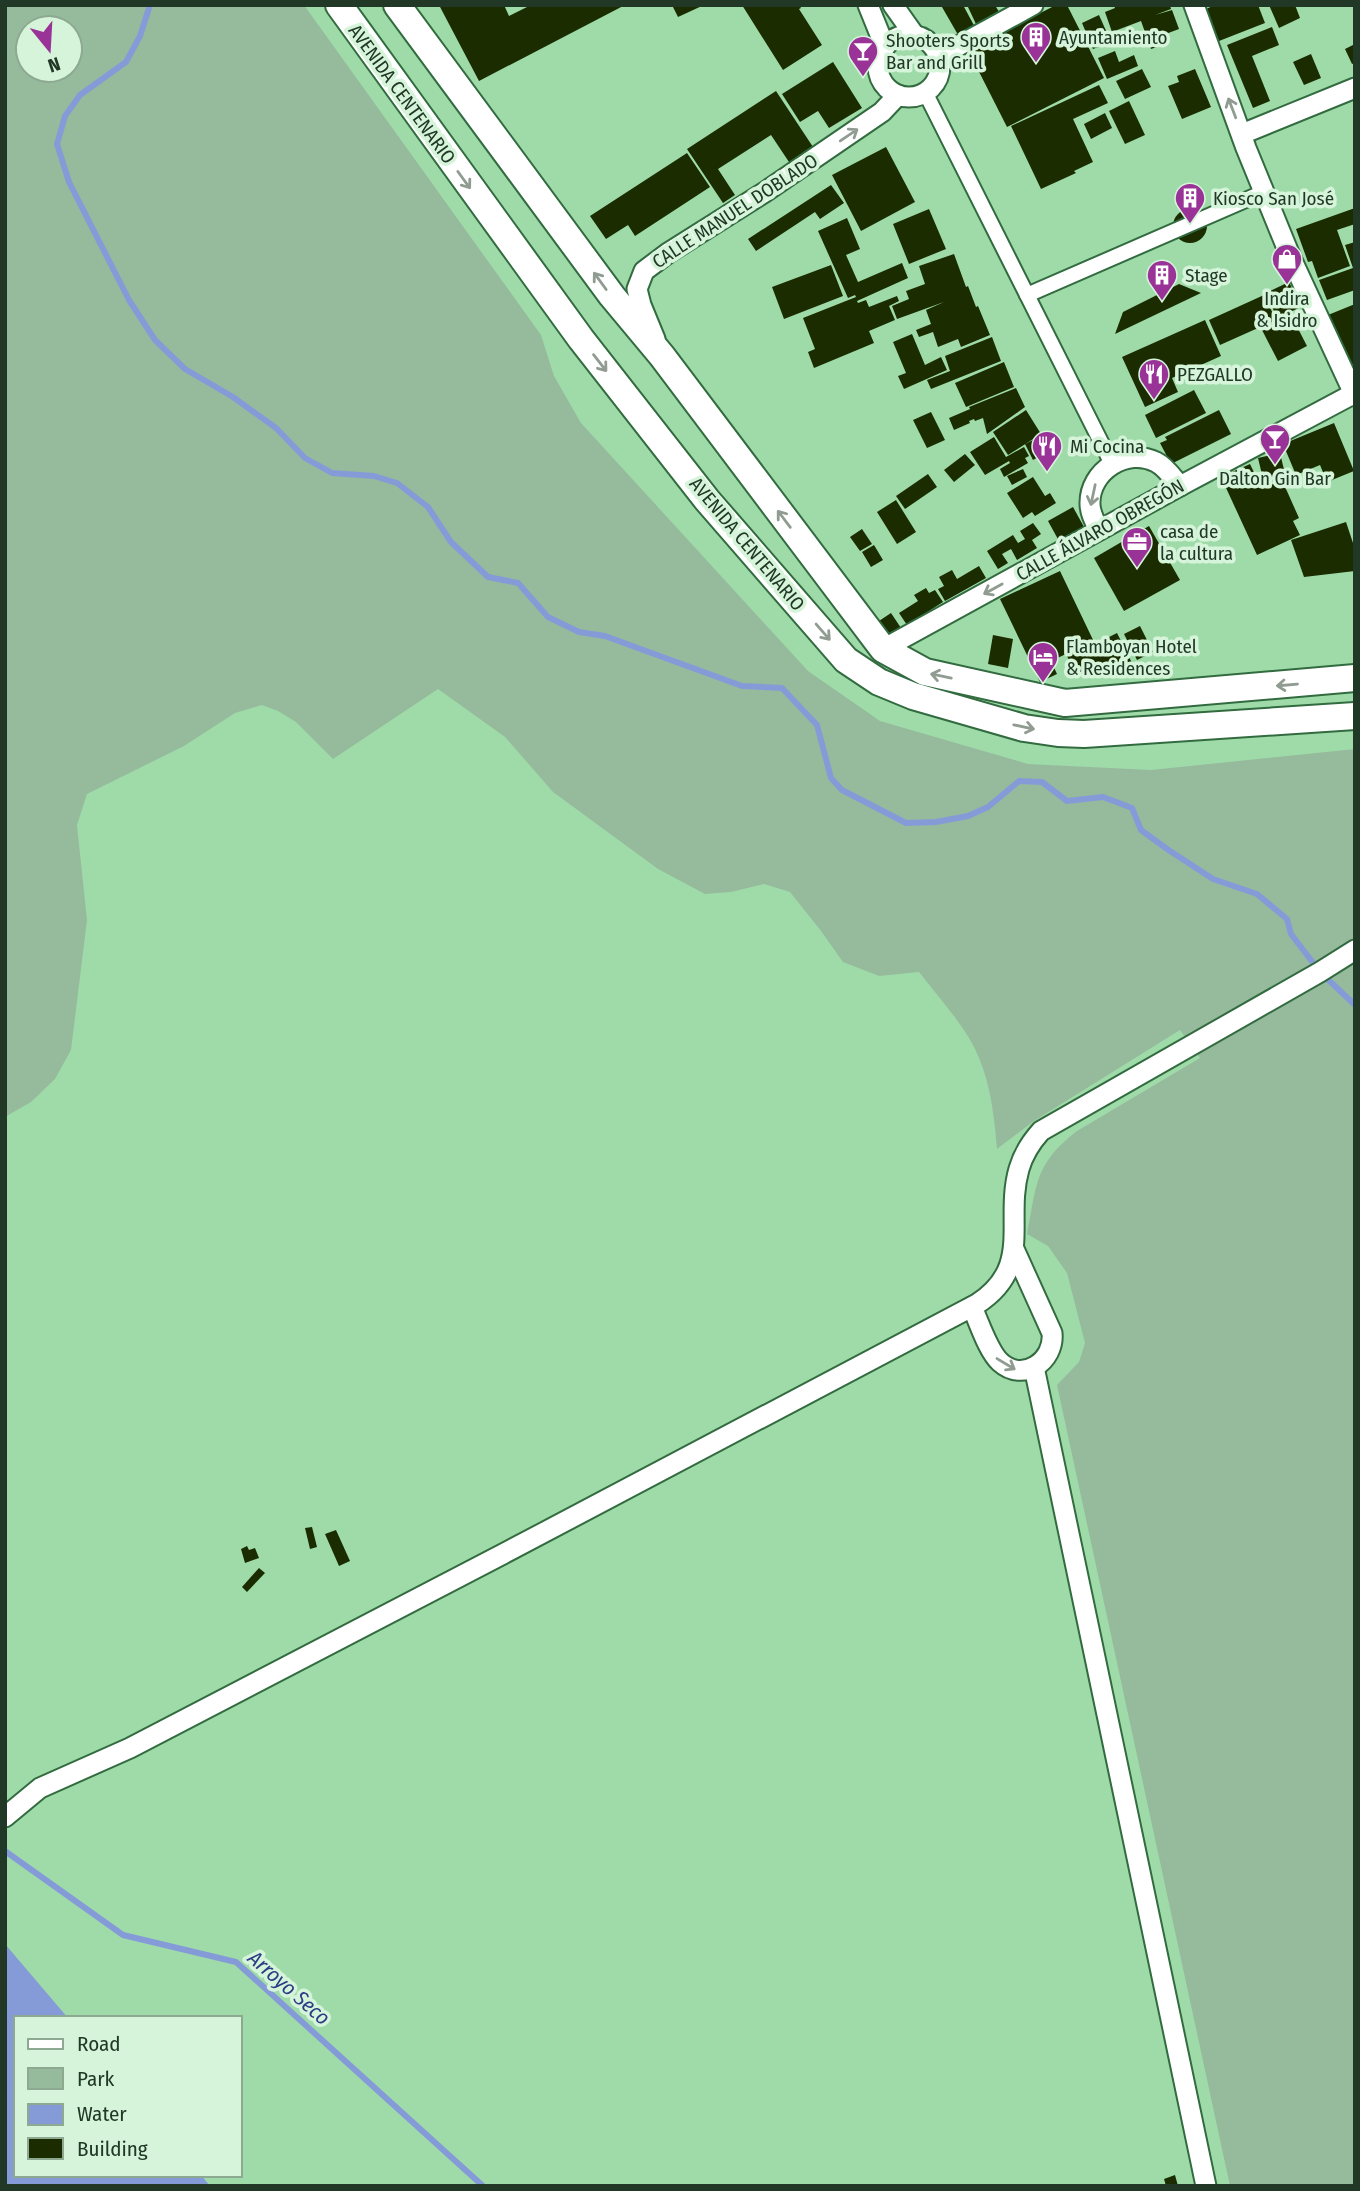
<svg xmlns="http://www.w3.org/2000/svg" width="1360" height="2191" viewBox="0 0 1360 2191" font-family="'Fira Sans Condensed',sans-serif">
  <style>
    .green { fill: #96bb9c; fill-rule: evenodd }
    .water { fill: #859bd8 }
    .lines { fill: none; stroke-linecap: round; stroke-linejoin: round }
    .stream { stroke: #859bd8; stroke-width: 6 }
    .building { fill: #1a2c00 }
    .pedestrian-casing { stroke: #326b3f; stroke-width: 18 }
    .minor-casing { stroke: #326b3f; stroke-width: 23 }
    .secondary-casing { stroke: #326b3f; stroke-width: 30 }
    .pedestrian { stroke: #fff; stroke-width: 14 }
    .minor { stroke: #fff; stroke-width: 19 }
    .secondary { stroke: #fff; stroke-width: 26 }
    .oneway { stroke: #909c92 }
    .labels { text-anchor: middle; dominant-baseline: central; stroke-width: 7; stroke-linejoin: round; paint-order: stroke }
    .poi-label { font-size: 19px; fill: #203825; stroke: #d6f4da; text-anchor: start }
    .street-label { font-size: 19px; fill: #203825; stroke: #d6f4da }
    .water-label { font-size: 21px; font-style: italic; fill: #2a3c85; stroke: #d6f4da }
  </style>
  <rect width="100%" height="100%" fill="#9fdba9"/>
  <path class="green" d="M 5,5 L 304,5 L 541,335 L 554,376 L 581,423 L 808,671 L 880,721 L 1028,764 L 1151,770 L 1355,749 L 1355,2186 L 1230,2186 L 1057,1385 L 1079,1362 L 1085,1343 L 1067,1273 L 1048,1246 L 1027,1234 C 1037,1185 1034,1164 1077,1131 L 1200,1058 L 1180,1030 L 1034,1121 L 997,1149 C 994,1111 989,1071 969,1038 C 955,1015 936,994 919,972 L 879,976 L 843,962 L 821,931 L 790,892 L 764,884 L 731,892 L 705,894 L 658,869 L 553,792 L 505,737 L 438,689 L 333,759 L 296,722 L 278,711 L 262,705 L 235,713 L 184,746 L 87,794 L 77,825 L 87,920 L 71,1050 L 55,1079 L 31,1102 L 5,1117 ZM 28,28 L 70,28 L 70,70 L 28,70 Z"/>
  <path class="water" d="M 5,1944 L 68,2018 L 16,2018 L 16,2175 L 201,2175 L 210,2186 L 5,2186 Z"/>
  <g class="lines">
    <g class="stream">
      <path d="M 150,5 L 140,36 L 126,62 L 80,95 L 65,116 L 57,144 L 69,182 L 129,300 L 155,340 L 185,369 L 233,397 L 276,428 L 305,458 L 332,473 L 374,476 L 397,483 L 428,507 L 451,542 L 488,577 L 518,583 L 548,617 L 579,632 L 605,636 L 742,686 L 782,688 L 817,725 L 831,778 L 842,790 L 906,823 L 936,822 L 968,816 L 988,807 L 1019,781 L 1042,782 L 1067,801 L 1103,797 L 1132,808 L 1141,830 L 1167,849 L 1213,879 L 1257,894 L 1287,919 L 1291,934 L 1320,972 L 1355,1005"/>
      <path d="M 5,1851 L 123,1935 L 236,1962 L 483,2186"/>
    </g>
  </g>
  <g class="building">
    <path d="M 439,5 L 504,5 L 509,16 L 531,5 L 625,5 L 479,81 Z"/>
    <path d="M 672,5 L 704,5 L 678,17 Z"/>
    <path d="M 742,5 L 799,5 L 801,8 L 799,9 L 822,45 L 783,70 Z"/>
    <path d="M 946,5 L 963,5 L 977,31 L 961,40 L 942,7 Z"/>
    <path d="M 967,5 L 995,5 L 999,12 L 976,24 Z"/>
    <path d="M 1056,5 L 1067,5 L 1104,78 L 1007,127 L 968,50 Z"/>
    <path d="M 1114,5 L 1170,5 L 1171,9 L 1155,15 L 1172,10 L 1179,29 L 1163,35 L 1166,44 L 1151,49 L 1141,21 L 1112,32 L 1105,12 L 1115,8 Z"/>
    <path d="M 1215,5 L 1258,5 L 1265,23 L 1219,41 L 1206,9 Z"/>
    <path d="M 1269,5 L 1295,5 L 1300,18 L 1279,28 Z"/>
    <path d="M 1099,15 L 1111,42 L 1093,49 L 1082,23 Z"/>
    <path d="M 1272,27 L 1279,45 L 1252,56 L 1270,101 L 1253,108 L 1227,45 Z"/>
    <path d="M 1355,44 L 1355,63 L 1352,64 L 1345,49 Z"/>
    <path d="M 1115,51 L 1119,62 L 1134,55 L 1138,66 L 1107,79 L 1098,58 Z"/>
    <path d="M 1311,54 L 1321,78 L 1304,85 L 1293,62 Z"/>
    <path d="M 833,62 L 862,108 L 829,128 L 818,111 L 800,122 L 782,94 Z"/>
    <path d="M 1142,69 L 1151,87 L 1125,99 L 1116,81 Z"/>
    <path d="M 1195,69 L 1211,107 L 1182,119 L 1168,86 L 1179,82 L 1177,76 Z"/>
    <path d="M 1099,85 L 1108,103 L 1073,119 L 1093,162 L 1074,171 L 1076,173 L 1041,189 L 1011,126 Z"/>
    <path d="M 776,91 L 815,150 L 791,165 L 771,135 L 718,169 L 735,195 L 723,203 L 687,149 Z"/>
    <path d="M 1129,101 L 1145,135 L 1125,144 L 1109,111 Z"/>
    <path d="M 1105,113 L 1112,128 L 1091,139 L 1084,124 Z"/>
    <path d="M 886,147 L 915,202 L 861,231 L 832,175 Z"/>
    <path d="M 687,153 L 710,187 L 635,236 L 628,225 L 606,239 L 590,216 Z"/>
    <path d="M 831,185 L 844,203 L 820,219 L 815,212 L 756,251 L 748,239 Z"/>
    <path d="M 1355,208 L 1355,224 L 1337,230 L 1350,266 L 1318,278 L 1312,261 L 1308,262 L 1296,229 Z"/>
    <circle cx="1190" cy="226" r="17"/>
    <path d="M 929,209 L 946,249 L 909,264 L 893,224 Z"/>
    <path d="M 847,218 L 860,249 L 846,255 L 858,282 L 902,263 L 908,278 L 857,301 L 858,303 L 866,300 L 869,307 L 897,296 L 899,301 L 889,306 L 895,320 L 869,331 L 874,343 L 814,368 L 808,352 L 815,349 L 803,318 L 856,297 L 855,295 L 848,298 L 818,231 Z"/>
    <path d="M 1355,242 L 1355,290 L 1327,300 L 1319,280 L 1353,268 L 1345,245 Z"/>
    <path d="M 954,254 L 966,287 L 968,286 L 976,307 L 978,306 L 990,335 L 961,347 L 958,339 L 938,347 L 933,332 L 919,337 L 916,330 L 931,324 L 926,310 L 944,302 L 897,319 L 892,306 L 909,299 L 906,291 L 925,284 L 919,266 Z"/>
    <path d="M 831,265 L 843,296 L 784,319 L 772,287 Z"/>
    <path d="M 1289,282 L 1301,307 L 1277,318 L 1266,293 Z"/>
    <path d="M 1179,284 L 1201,293 L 1115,334 L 1123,312 Z"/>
    <path d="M 1264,295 L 1276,320 L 1220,345 L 1209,320 Z"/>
    <path d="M 1355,304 L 1355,381 L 1328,315 Z"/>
    <path d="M 1291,315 L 1307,346 L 1278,361 L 1262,330 Z"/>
    <path d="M 1205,320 L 1221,356 L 1172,378 L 1178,392 L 1145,407 L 1122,357 Z"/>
    <path d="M 912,334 L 925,365 L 941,357 L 947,370 L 904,389 L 898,376 L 906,373 L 893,342 Z"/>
    <path d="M 992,337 L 1001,361 L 931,389 L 927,380 L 950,371 L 945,356 Z"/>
    <path d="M 1004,362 L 1014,387 L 966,407 L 955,383 Z"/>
    <path d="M 1016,388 L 1025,407 L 987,434 L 983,418 L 975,421 L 974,419 L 969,421 L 970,423 L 954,430 L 949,418 L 970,409 L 969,407 Z"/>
    <path d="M 1194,390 L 1206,413 L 1156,438 L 1145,415 Z"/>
    <path d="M 1026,410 L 1041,434 L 1008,455 L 993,432 Z"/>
    <path d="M 1219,410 L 1231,434 L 1171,464 L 1160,443 L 1167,440 L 1165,437 Z"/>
    <path d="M 931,412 L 945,440 L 927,448 L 913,420 Z"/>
    <path d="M 1334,423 L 1354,471 L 1327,482 L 1320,465 L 1296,475 L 1283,444 Z"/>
    <path d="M 1041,436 L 1049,451 L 1033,460 L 1025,444 Z"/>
    <path d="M 994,437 L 1006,457 L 1024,447 L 1029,456 L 1025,458 L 1028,463 L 1004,477 L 1000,469 L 1010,463 L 1009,461 L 985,475 L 970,452 Z"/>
    <path d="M 1280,453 L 1286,478 L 1264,483 L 1258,458 Z"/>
    <path d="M 965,454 L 975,465 L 954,482 L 944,470 Z"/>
    <path d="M 1250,464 L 1262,489 L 1282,480 L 1299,518 L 1293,521 L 1300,535 L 1257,555 L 1221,477 Z"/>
    <path d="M 1023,469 L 1027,477 L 1012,485 L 1007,476 Z"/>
    <path d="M 928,474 L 937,487 L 905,509 L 896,496 Z"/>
    <path d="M 1033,477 L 1045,496 L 1050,493 L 1056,503 L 1035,516 L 1032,512 L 1023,518 L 1007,493 Z"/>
    <path d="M 896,500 L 916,532 L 897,544 L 877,512 Z"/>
    <path d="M 1073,507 L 1084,527 L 1059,541 L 1048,521 Z"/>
    <path d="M 1346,522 L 1355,549 L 1355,571 L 1304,577 L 1291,540 Z"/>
    <path d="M 1033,523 L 1041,534 L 1032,540 L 1037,548 L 1017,560 L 1011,549 L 1002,554 L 1008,563 L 998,569 L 987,551 L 1013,535 L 1018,543 L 1025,539 L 1020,531 Z"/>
    <path d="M 1149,526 L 1180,580 L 1124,611 L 1094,558 Z"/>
    <path d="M 862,529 L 872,544 L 860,551 L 850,537 Z"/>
    <path d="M 874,545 L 883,560 L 871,567 L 862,552 Z"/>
    <path d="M 979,566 L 986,578 L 945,601 L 938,589 L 944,586 L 939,577 L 952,570 L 957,579 Z"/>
    <path d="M 1060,571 L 1095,644 L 1117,633 L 1134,667 L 1118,675 L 1115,668 L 1101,675 L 1097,667 L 1077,676 L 1066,654 L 1051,661 L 1057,674 L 1040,682 L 1000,599 Z"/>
    <path d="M 926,588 L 929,593 L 935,590 L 943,602 L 907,625 L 899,613 L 918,601 L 914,595 Z"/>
    <path d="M 891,613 L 901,628 L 886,638 L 876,623 Z"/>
    <path d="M 1140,626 L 1153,652 L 1137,660 L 1124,634 Z"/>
    <path d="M 993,635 L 1013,639 L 1008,668 L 988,664 Z"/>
    <path d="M 312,1527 L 317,1547 L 310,1549 L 305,1528 Z"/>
    <path d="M 336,1530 L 350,1561 L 339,1566 L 325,1534 Z"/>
    <path d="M 247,1546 L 249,1550 L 255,1548 L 259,1558 L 245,1563 L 241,1549 Z"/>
    <path d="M 259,1568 L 265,1573 L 247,1592 L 242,1587 Z"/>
    <path d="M 1175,2175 L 1178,2186 L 1166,2186 L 1164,2179 Z"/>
  </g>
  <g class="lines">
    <g class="pedestrian-casing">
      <g id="pedestrian">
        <path d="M 925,92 L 1112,464"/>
        <path d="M 1027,295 L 1264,192"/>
      </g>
    </g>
    <g class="minor-casing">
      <g id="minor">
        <path d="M 868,5 L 885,47"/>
        <path d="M 893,5 L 915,36"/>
        <path d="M 1194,5 L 1246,148 L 1291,258 L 1355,396"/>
        <circle cx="909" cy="66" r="31"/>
        <path d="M 938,57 L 1033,5"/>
        <path d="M 1242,134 L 1355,88"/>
        <path d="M 655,339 L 641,305 L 637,289 L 644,271 L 668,253 L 765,192 L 882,112 L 898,95"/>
        <path d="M 1099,530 C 1095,522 1090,513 1090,504 C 1089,471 1127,447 1156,462 C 1166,467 1173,478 1180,486"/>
        <path d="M 883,649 L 1180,486 L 1355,393"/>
        <path d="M 972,1307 C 979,1322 988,1351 1000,1362 C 1023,1383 1055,1361 1052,1333 L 1014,1249"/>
        <path d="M 1034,1367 L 1206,2186"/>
        <path d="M 5,1817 L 40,1788 L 130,1748 L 503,1554 L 977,1304 C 1034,1267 1004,1221 1019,1169 C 1023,1155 1032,1141 1041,1131 L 1320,972 L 1355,950"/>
      </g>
    </g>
    <g class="secondary-casing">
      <g id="secondary">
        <path d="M 339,5 L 581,339 L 707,500 L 846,660 L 879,682 L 913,696 L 1024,728 L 1058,733 L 1084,734 L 1355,716"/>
        <path d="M 397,5 L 612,296 L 662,356 L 883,649 L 925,672 L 1065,703 L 1355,678"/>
      </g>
    </g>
    <use href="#pedestrian" class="pedestrian"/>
    <use href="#minor" class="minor"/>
    <use href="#secondary" class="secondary"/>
  </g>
  <defs><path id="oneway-shaft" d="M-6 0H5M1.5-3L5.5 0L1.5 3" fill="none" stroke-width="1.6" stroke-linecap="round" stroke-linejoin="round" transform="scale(1.75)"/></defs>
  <g class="oneway">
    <use href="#oneway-shaft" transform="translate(1232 108) rotate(-111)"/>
    <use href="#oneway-shaft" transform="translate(849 135) rotate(-34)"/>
    <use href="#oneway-shaft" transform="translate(464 180) rotate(54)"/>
    <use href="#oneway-shaft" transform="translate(600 281) rotate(-126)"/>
    <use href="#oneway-shaft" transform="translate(600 363) rotate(52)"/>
    <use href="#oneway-shaft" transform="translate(1093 495) rotate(102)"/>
    <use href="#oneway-shaft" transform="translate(784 519) rotate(-127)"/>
    <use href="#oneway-shaft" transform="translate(993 589) rotate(151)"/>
    <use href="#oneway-shaft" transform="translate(823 632) rotate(49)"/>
    <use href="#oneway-shaft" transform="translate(941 676) rotate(-168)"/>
    <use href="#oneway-shaft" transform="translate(1287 685) rotate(175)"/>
    <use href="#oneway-shaft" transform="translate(1024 727) rotate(12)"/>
    <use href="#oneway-shaft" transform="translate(1006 1364) rotate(31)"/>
  </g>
  <defs>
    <g id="building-pin" transform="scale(1.575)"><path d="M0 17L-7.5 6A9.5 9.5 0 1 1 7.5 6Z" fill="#9a3397" stroke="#d6f4da"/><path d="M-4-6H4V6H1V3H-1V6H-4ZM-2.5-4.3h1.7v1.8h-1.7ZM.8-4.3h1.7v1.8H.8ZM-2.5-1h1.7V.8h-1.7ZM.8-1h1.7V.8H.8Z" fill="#fff"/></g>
    <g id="bar-pin" transform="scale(1.575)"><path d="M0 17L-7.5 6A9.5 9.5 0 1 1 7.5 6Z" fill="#9a3397" stroke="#d6f4da"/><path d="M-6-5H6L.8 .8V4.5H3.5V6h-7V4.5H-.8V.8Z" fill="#fff"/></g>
    <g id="shop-pin" transform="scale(1.575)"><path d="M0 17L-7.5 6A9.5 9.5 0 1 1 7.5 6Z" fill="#9a3397" stroke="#d6f4da"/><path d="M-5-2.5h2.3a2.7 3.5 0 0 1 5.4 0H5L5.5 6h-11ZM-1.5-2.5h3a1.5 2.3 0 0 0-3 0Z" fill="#fff"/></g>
    <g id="restaurant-pin" transform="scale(1.575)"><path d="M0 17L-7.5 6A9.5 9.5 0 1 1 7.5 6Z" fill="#9a3397" stroke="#d6f4da"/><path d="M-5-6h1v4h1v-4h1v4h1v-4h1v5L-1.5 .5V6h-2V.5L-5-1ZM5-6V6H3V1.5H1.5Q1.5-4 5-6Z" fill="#fff"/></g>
    <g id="office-pin" transform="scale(1.575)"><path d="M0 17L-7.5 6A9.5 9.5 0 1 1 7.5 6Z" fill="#9a3397" stroke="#d6f4da"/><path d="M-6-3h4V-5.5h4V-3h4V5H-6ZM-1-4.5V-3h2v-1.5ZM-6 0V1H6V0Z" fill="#fff"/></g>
    <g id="hotel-pin" transform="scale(1.575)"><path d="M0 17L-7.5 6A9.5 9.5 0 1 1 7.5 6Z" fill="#9a3397" stroke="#d6f4da"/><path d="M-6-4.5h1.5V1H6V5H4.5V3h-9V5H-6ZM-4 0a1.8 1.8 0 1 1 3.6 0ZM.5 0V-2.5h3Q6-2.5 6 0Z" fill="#fff"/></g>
  </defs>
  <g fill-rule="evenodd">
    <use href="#building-pin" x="1036" y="37"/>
    <use href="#bar-pin" x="863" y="51"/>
    <use href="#building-pin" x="1190" y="198"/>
    <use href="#shop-pin" x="1287" y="259"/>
    <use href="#building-pin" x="1162" y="275"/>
    <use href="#restaurant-pin" x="1154" y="374"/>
    <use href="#bar-pin" x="1275" y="439"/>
    <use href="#restaurant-pin" x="1047" y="446"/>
    <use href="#office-pin" x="1137" y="542"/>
    <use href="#hotel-pin" x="1043" y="657"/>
  </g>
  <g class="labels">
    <g class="poi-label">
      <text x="1059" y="37">Ayuntamiento</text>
      <text x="886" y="40">Shooters Sports<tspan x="886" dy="22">Bar and Grill</tspan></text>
      <text x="1213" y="198">Kiosco San José</text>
      <text x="1185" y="275">Stage</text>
      <text x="1287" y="298" text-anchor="middle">Indira<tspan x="1287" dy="22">&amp; Isidro</tspan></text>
      <text x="1177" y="374">PEZGALLO</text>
      <text x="1070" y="446">Mi Cocina</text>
      <text x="1275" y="478" text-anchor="middle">Dalton Gin Bar</text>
      <text x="1160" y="531">casa de<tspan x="1160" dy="22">la cultura</tspan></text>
      <text x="1066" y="646">Flamboyan Hotel<tspan x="1066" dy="22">&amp; Residences</tspan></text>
    </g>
    <g class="street-label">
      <text transform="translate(402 94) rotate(54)">AVENIDA CENTENARIO</text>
      <text transform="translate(735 211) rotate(-33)">CALLE MANUEL DOBLADO</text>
      <text transform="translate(1100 530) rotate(-29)">CALLE ÁLVARO OBREGÓN</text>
      <text transform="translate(747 544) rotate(50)">AVENIDA CENTENARIO</text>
    </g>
    <g class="water-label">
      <text transform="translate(289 1988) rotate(41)">Arroyo Seco</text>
    </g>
  </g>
  <rect width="1360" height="2191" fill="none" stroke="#203825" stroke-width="14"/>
  <rect x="14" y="2016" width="228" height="161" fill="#d6f4da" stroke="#8da992" stroke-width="2"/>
  <rect x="28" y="2039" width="35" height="10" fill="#ffffff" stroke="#8da992" stroke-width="2"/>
  <text x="77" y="2051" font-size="21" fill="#203825">Road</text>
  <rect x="28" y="2068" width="35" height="21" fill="#96bb9c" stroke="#8da992" stroke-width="2"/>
  <text x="77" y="2086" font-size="21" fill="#203825">Park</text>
  <rect x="28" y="2104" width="35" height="21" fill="#859bd8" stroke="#8da992" stroke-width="2"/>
  <text x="77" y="2121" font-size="21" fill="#203825">Water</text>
  <rect x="28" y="2138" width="35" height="21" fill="#1a2c00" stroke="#8da992" stroke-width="2"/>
  <text x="77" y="2156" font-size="21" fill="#203825">Building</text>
  <g transform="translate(49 49) rotate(162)"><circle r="33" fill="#d6f4da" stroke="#8da992" stroke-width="2"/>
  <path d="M0-5L12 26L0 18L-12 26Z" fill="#9a3397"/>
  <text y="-10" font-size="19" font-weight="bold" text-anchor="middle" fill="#203825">N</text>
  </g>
</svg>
